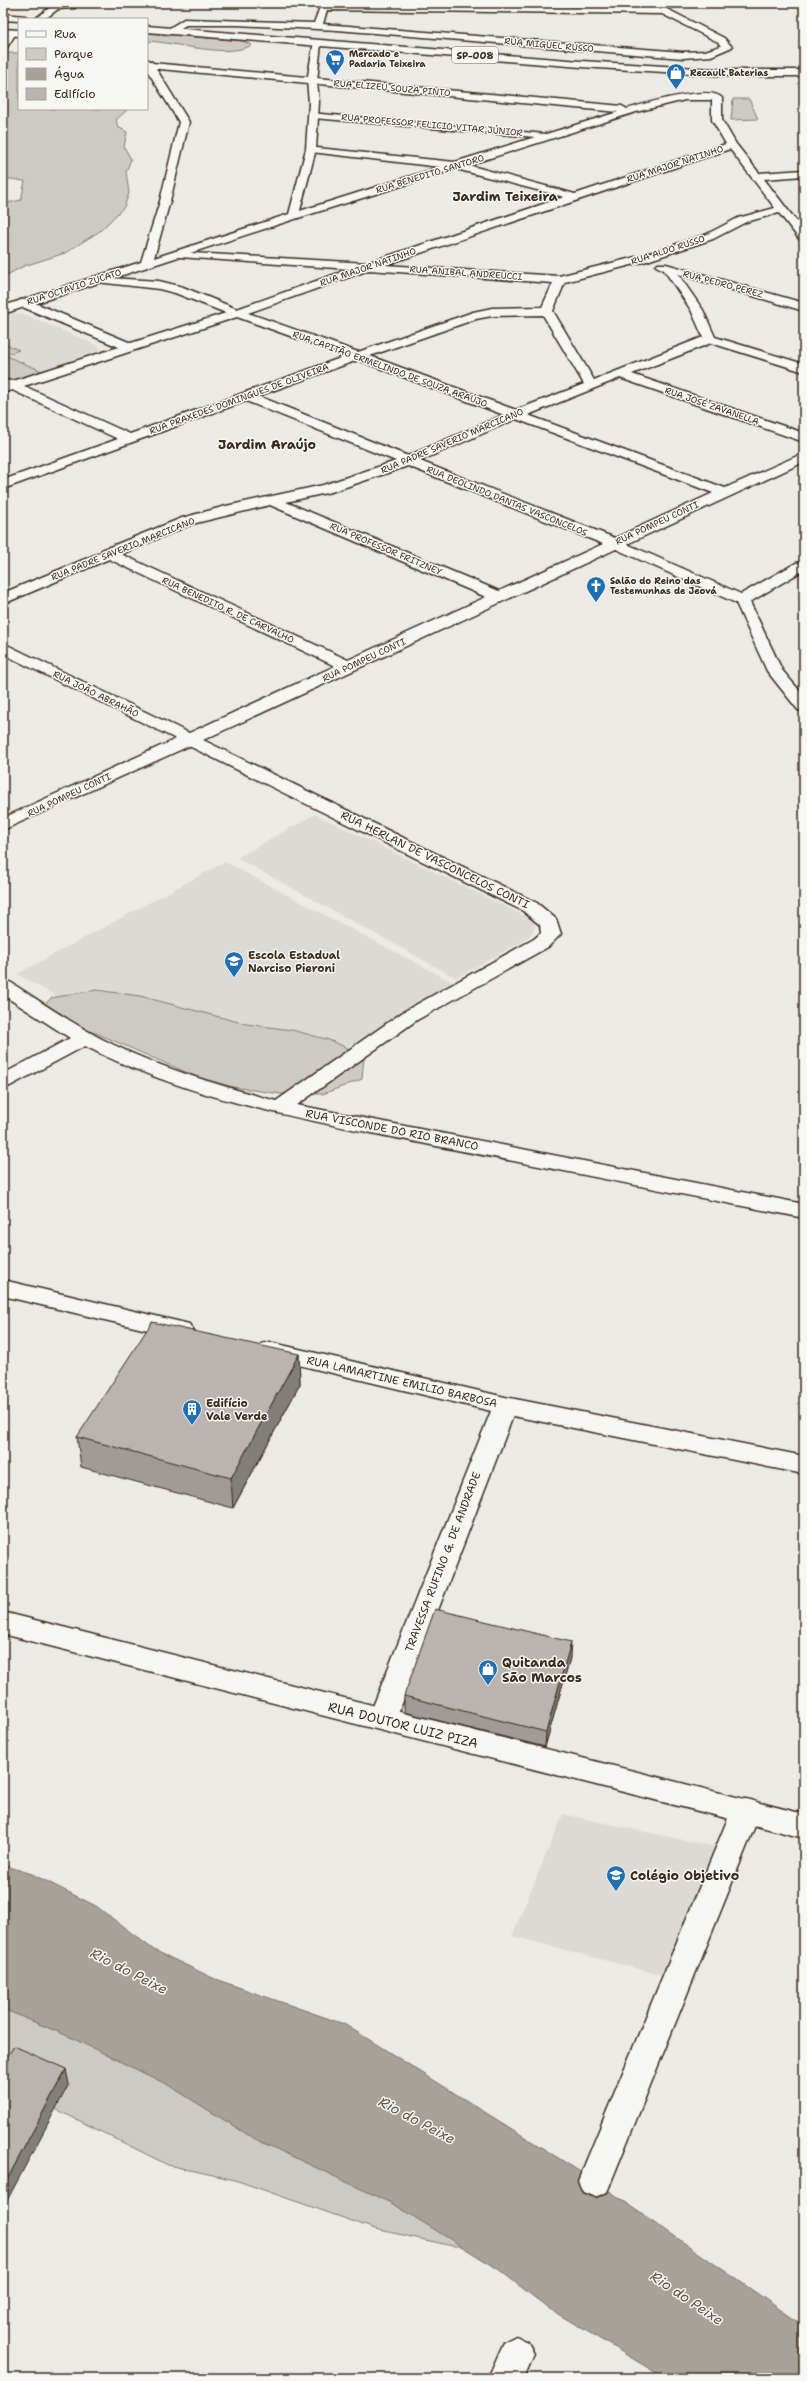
<svg xmlns="http://www.w3.org/2000/svg" width="807" height="2381" viewBox="0 0 807 2381" font-family="'Shantell Sans',sans-serif">
  <style>
    .built { fill: #dcdad4 }
    .green { fill: #cdcac4; stroke: #847a71 }
    .water { fill: #a8a198; stroke: #7c7167 }
    .lines { fill: none; stroke-linecap: round; stroke-linejoin: round }
    .street-casing { stroke: #3b2a1e; stroke-width: 3 }
    .secondary-casing { stroke: #3b2a1e; stroke-width: 3 }
    .primary-casing { stroke: #3b2a1e; stroke-width: 3 }
    .street { fill: #f6f6f2; fill-rule: evenodd }
    .secondary { fill: #f6f6f2; fill-rule: evenodd }
    .primary { fill: #f6f6f2; fill-rule: evenodd }
    .wall { fill: #a09b96; stroke: #3b2a1e }
    .shaded-wall { fill: #827e7a; stroke: #3b2a1e }
    .building { fill: #bab4ae; stroke: #3b2a1e }
    .labels { text-anchor: middle; dominant-baseline: central; stroke-width: 3; stroke-linejoin: round; paint-order: stroke }
    .far-street-label { font-size: 9px; fill: #3b2a1e; stroke: #f6f6f2 }
    .far-poi-label { font-size: 9px; font-weight: bold; fill: #3b2a1e; stroke: #f6f6f2; text-anchor: start }
    .shield { fill: #f6f6f2; stroke: #73675e; stroke-width: 1 }
    .shield-label { font-size: 10px; font-weight: bold; fill: #3b2a1e }
    .street-label { font-size: 11px; fill: #3b2a1e; stroke: #f6f6f2 }
    .poi-label { font-size: 11px; font-weight: bold; fill: #3b2a1e; stroke: #f6f6f2; text-anchor: start }
    .far-district-label { font-size: 13px; font-weight: bold; fill: #3b2a1e; stroke: #f6f6f2 }
    .near-poi-label { font-size: 13px; font-weight: bold; fill: #3b2a1e; stroke: #f6f6f2; text-anchor: start }
    .near-street-label { font-size: 13px; fill: #3b2a1e; stroke: #f6f6f2 }
    .near-water-label { font-size: 14px; font-style: italic; fill: #615449; stroke: #f6f6f2 }
  </style>
  <rect width="100%" height="100%" fill="#ebeae5"/>
  <filter id="ink" filterUnits="userSpaceOnUse"><feTurbulence type="fractalNoise" baseFrequency=".025" numOctaves="2"/><feDisplacementMap in="SourceGraphic" scale="8" xChannelSelector="R" yChannelSelector="G"/><feConvolveMatrix kernelMatrix="1 2 1 2 8 2 1 2 1" color-interpolation-filters="sRGB"/></filter>
  <g filter="url(#ink)">
    <g class="built">
      <path d="M 11,313 L 24,314 L 99,346 L 100,350 L 42,371 L 4,355 L 19,350 L 3,343 L 3,316 Z"/>
      <path d="M 315,814 L 535,921 L 533,932 L 525,940 L 456,978 L 237,858 Z"/>
      <path d="M 225,862 L 452,982 L 286,1086 L 163,1058 L 17,974 Z"/>
      <path d="M 563,1814 L 720,1848 L 665,1976 L 512,1936 Z"/>
    </g>
    <g class="green">
      <path d="M 147,33 L 242,41 L 252,45 C 226,59 176,42 147,41 Z"/>
      <path d="M 3,53 L 19,53 L 19,109 L 128,109 L 116,120 L 118,127 L 127,132 L 124,147 L 131,159 L 126,172 L 129,193 L 124,207 L 100,231 L 65,253 L 24,266 L 3,277 L 3,204 L 21,200 L 25,181 L 3,178 L 3,127 L 6,125 L 3,120 L 3,78 L 5,76 L 3,73 Z"/>
      <path d="M 733,99 L 749,99 L 758,119 L 731,120 Z"/>
      <path d="M 3,343 L 19,350 L 4,355 L 42,371 L 12,381 L 3,378 Z"/>
      <path d="M 96,990 L 140,996 L 246,1024 L 292,1030 L 329,1040 L 364,1055 L 362,1079 L 323,1094 L 281,1094 L 233,1087 L 197,1077 L 96,1033 L 61,1023 L 37,1013 L 51,998 Z"/>
      <path d="M 3,1937 L 535,2246 L 453,2246 L 375,2229 L 235,2180 L 168,2165 L 48,2105 L 3,2075 Z"/>
    </g>
    <path class="water" d="M 3,1865 L 32,1874 L 96,1906 L 154,1950 L 215,1979 L 344,2024 L 595,2181 L 804,2326 L 804,2378 L 665,2378 L 548,2308 L 498,2269 L 395,2205 L 253,2138 L 168,2085 L 70,2037 L 3,2009 Z"/>
    <g class="lines">
      <g class="street-casing">
        <g id="street">
          <path d="M 72,3 L 75,4 L 75,8 L 58,9 L 45,19 L 35,19 L 53,5 Z"/>
          <path d="M 652,3 L 661,3 L 667,9 L 724,38 L 732,47 L 711,56 L 683,58 L 337,30 L 237,25 L 186,25 L 172,33 L 165,31 L 184,19 L 314,23 L 320,7 L 324,4 L 656,8 ZM 327,10 L 662,14 L 718,42 L 721,46 L 705,51 L 683,52 L 323,24 Z"/>
          <path d="M 9,31 L 16,33 L 6,49 L 3,50 L 3,40 Z"/>
          <path d="M 152,63 L 622,106 L 627,109 C 644,104 709,84 722,98 L 722,120 L 736,144 L 759,173 L 804,170 L 804,176 L 764,179 L 804,231 L 804,241 L 800,240 L 779,213 L 746,222 L 713,239 L 647,261 L 565,282 L 553,311 L 594,380 L 703,337 L 691,310 L 664,270 L 656,266 L 658,264 L 666,264 L 804,303 L 804,311 L 678,274 L 703,310 L 715,337 L 804,364 L 804,372 L 711,343 L 632,374 L 804,433 L 804,442 L 620,378 L 528,415 L 725,488 L 804,453 L 804,462 L 627,544 L 741,594 L 796,563 L 804,562 L 804,570 L 750,602 L 782,670 L 804,696 L 804,711 L 798,710 L 767,671 L 736,603 L 616,549 L 203,740 L 537,903 L 556,919 L 561,934 L 548,947 L 417,1020 L 297,1105 L 804,1204 L 804,1218 C 680,1194 556,1169 431,1145 C 314,1121 193,1102 85,1046 L 10,1086 L 3,1088 L 3,1074 L 70,1038 L 3,995 L 3,980 L 10,982 C 44,1004 77,1027 114,1045 C 166,1070 221,1086 276,1101 L 403,1012 L 534,939 L 541,933 L 540,925 L 523,911 L 189,746 L 3,830 L 3,818 L 176,739 L 3,654 L 3,643 L 189,733 L 335,666 L 109,559 L 3,604 L 3,593 L 100,553 L 102,550 L 182,518 L 226,506 L 323,485 L 396,461 L 246,401 L 3,489 L 3,480 L 118,439 L 12,390 L 3,393 L 3,380 L 13,381 L 119,347 L 20,306 L 18,303 L 20,300 L 28,300 L 131,343 L 226,313 L 175,293 L 159,289 L 97,282 L 91,279 L 93,277 L 159,281 L 183,287 L 237,309 L 350,269 L 179,257 L 175,256 L 173,254 L 175,252 L 367,263 L 564,197 L 456,169 L 298,218 L 290,218 L 290,214 L 440,167 L 311,152 L 307,151 L 307,147 L 455,162 L 535,137 L 313,118 L 308,115 L 310,113 L 546,134 L 618,112 L 149,68 L 147,66 ZM 685,100 L 712,100 L 712,120 L 726,144 L 575,194 L 468,165 L 636,112 ZM 730,149 L 775,208 L 738,218 L 705,235 L 640,256 L 559,276 L 385,265 ZM 369,270 L 553,283 L 542,307 L 492,308 L 473,312 L 358,352 L 248,313 ZM 543,315 L 584,384 L 516,410 L 370,356 L 476,319 L 492,316 ZM 237,317 L 346,356 L 130,434 L 24,386 ZM 358,360 L 504,415 L 408,456 L 258,396 ZM 516,419 L 713,493 L 615,538 L 420,461 ZM 408,466 L 603,544 L 499,591 L 286,502 L 331,492 ZM 270,505 L 486,597 L 348,660 L 121,554 L 192,524 Z"/>
          <path d="M 3,1280 L 181,1322 L 189,1324 L 193,1330 L 189,1336 L 181,1338 L 3,1296 Z"/>
          <path d="M 269,1342 L 505,1397 L 804,1456 L 804,1474 L 513,1416 L 396,1719 L 392,1727 L 382,1730 L 372,1727 L 368,1719 L 491,1411 L 261,1356 L 257,1350 L 261,1344 Z"/>
          <path d="M 746,1799 L 756,1802 L 761,1811 L 607,2192 L 595,2197 L 583,2192 L 578,2181 L 731,1811 L 736,1802 Z"/>
          <path d="M 516,2336 L 528,2342 L 534,2354 L 524,2378 L 488,2378 L 504,2342 Z"/>
        </g>
      </g>
      <g class="secondary-casing">
        <g id="secondary">
          <path d="M 3,29 L 19,30 L 19,36 L 3,35 Z"/>
          <path d="M 314,41 L 321,43 L 317,81 L 319,102 L 316,149 L 298,218 L 3,314 L 3,306 L 141,262 L 160,201 L 179,122 L 147,70 L 147,59 L 152,62 L 189,122 L 170,201 L 154,258 L 289,214 L 306,149 L 309,102 L 307,81 Z"/>
          <path d="M 3,1612 L 804,1814 L 804,1838 L 3,1634 Z"/>
        </g>
      </g>
      <g class="primary-casing">
        <g id="primary">
          <path d="M 3,14 L 25,16 L 29,19 L 19,19 L 19,21 L 3,20 Z"/>
          <path d="M 147,26 L 581,61 L 730,70 L 804,70 L 804,76 L 730,76 L 581,67 L 147,32 Z"/>
        </g>
      </g>
      <use href="#street" class="street"/>
      <use href="#secondary" class="secondary"/>
      <use href="#primary" class="primary"/>
    </g>
    <g class="wall">
      <path d="M 299,1354 L 300,1384 L 233,1508 L 81,1467 L 77,1437 Z"/>
      <path d="M 570,1658 L 545,1747 L 404,1712 L 404,1696 Z"/>
    </g>
    <g class="shaded-wall">
      <path d="M 299,1354 L 300,1384 L 233,1508 L 231,1478 Z"/>
      <path d="M 571,1642 L 570,1658 L 545,1747 L 546,1732 Z"/>
      <path d="M 66,2069 L 69,2084 L 3,2208 L 3,2187 Z"/>
    </g>
    <g class="building">
      <path d="M 152,1322 L 299,1354 L 231,1478 L 77,1437 Z"/>
      <path d="M 435,1609 L 571,1642 L 546,1732 L 404,1696 Z"/>
      <path d="M 14,2046 L 66,2069 L 3,2187 L 3,2064 Z"/>
    </g>
  </g>
  <defs>
    <g id="supermarket-pin" transform="scale(1)"><path d="M0 17L-7.5 6A9.5 9.5 0 1 1 7.5 6Z" fill="#1f6fb2" stroke="#f6f6f2"/><path d="M-6-5.5h2.5l.6 2H6L4.5 2H-2.5L-4.4-4H-6ZM-1.5 3.2a1.3 1.3 0 1 0 .1 0ZM3 3.2a1.3 1.3 0 1 0 .1 0Z" fill="#fff"/></g>
    <g id="shop-pin" transform="scale(1)"><path d="M0 17L-7.5 6A9.5 9.5 0 1 1 7.5 6Z" fill="#1f6fb2" stroke="#f6f6f2"/><path d="M-5-2.5h2.3a2.7 3.5 0 0 1 5.4 0H5L5.5 6h-11ZM-1.5-2.5h3a1.5 2.3 0 0 0-3 0Z" fill="#fff"/></g>
    <g id="church-pin" transform="scale(1)"><path d="M0 17L-7.5 6A9.5 9.5 0 1 1 7.5 6Z" fill="#1f6fb2" stroke="#f6f6f2"/><path d="M-1.2-6h2.4v3.5h3.3v2.4h-3.3V6h-2.4V-.1h-3.3v-2.4h3.3Z" fill="#fff"/></g>
    <g id="school-pin" transform="scale(1)"><path d="M0 17L-7.5 6A9.5 9.5 0 1 1 7.5 6Z" fill="#1f6fb2" stroke="#f6f6f2"/><path d="M0-5L7-2L0 1L-7-2ZM-4 1L0 2.5L4 1V4Q0 6-4 4Z" fill="#fff"/></g>
    <g id="building-pin" transform="scale(1)"><path d="M0 17L-7.5 6A9.5 9.5 0 1 1 7.5 6Z" fill="#1f6fb2" stroke="#f6f6f2"/><path d="M-4-6H4V6H1V3H-1V6H-4ZM-2.5-4.3h1.7v1.8h-1.7ZM.8-4.3h1.7v1.8H.8ZM-2.5-1h1.7V.8h-1.7ZM.8-1h1.7V.8H.8Z" fill="#fff"/></g>
  </defs>
  <g fill-rule="evenodd">
    <use href="#supermarket-pin" x="335" y="59"/>
    <use href="#shop-pin" x="676" y="73"/>
    <use href="#church-pin" x="596" y="586"/>
    <use href="#school-pin" x="234" y="961"/>
    <use href="#building-pin" x="192" y="1409"/>
    <use href="#shop-pin" x="488" y="1669"/>
    <use href="#school-pin" x="616" y="1875"/>
  </g>
  <g class="labels">
    <g class="far-street-label">
      <text transform="translate(549 45) rotate(5)">RUA MIGUEL RUSSO</text>
      <text transform="translate(392 88) rotate(5)">RUA ELIZEU SOUZA PINTO</text>
      <text transform="translate(432 125) rotate(5)">RUA PROFESSOR FELICIO VITAR JÚNIOR</text>
      <text transform="translate(675 164) rotate(-18)">RUA MAJOR NATINHO</text>
      <text transform="translate(430 174) rotate(-17)">RUA BENEDITO SANTORO</text>
      <text transform="translate(668 250) rotate(-18)">RUA ALDO RUSSO</text>
      <text transform="translate(368 267) rotate(-19)">RUA MAJOR NATINHO</text>
      <text transform="translate(466 273) rotate(4)">RUA ANIBAL ANDREUCCI</text>
      <text transform="translate(723 284) rotate(15)">RUA PEDRO PEREZ</text>
      <text transform="translate(74 287) rotate(-18)">RUA OCTAVIO ZUCATO</text>
      <text transform="translate(390 369) rotate(20)">RUA CAPITÃO ERMELINDO DE SOUZA ARAÚJO</text>
      <text transform="translate(239 399) rotate(-20)">RUA PRAXEDES DOMINGUES DE OLIVEIRA</text>
      <text transform="translate(712 406) rotate(19)">RUA JOSÉ ZAVANELLA</text>
      <text transform="translate(452 441) rotate(-23)">RUA PADRE SAVERIO MARCICANO</text>
      <text transform="translate(507 501) rotate(22)">RUA DEOLINDO DANTAS VASCONCELOS</text>
      <text transform="translate(657 523) rotate(-25)">RUA POMPEU CONTI</text>
      <text transform="translate(123 549) rotate(-22)">RUA PADRE SAVERIO MARCICANO</text>
      <text transform="translate(386 549) rotate(23)">RUA PROFESSOR FRITZNEY</text>
      <text transform="translate(228 610) rotate(25)">RUA BENEDITO R. DE CARVALHO</text>
      <text transform="translate(364 660) rotate(-25)">RUA POMPEU CONTI</text>
      <text transform="translate(96 694) rotate(26)">RUA JOÃO ABRAHÃO</text>
      <text transform="translate(69 795) rotate(-25)">RUA POMPEU CONTI</text>
    </g>
    <g class="far-poi-label">
      <text x="349" y="54">Mercado e<tspan x="349" dy="10">Padaria Teixeira</tspan></text>
      <text x="690" y="73">Recault Baterias</text>
      <text x="610" y="581">Salão do Reino das<tspan x="610" dy="10">Testemunhas de Jeová</tspan></text>
    </g>
    <rect class="shield" x="452" y="47" width="46" height="16" rx="3"/>
    <g class="shield-label">
      <text x="475" y="55">SP-008</text>
    </g>
    <g class="street-label">
      <text transform="translate(435 860) rotate(26)">RUA HERLAN DE VASCONCELOS CONTI</text>
      <text transform="translate(392 1130) rotate(11)">RUA VISCONDE DO RIO BRANCO</text>
      <text transform="translate(402 1382) rotate(13)">RUA LAMARTINE EMILIO BARBOSA</text>
      <text transform="translate(443 1562) rotate(-69)">TRAVESSA RUFINO G. DE ANDRADE</text>
    </g>
    <g class="poi-label">
      <text x="248" y="955">Escola Estadual<tspan x="248" dy="13">Narciso Pieroni</tspan></text>
      <text x="206" y="1403">Edifício<tspan x="206" dy="13">Vale Verde</tspan></text>
    </g>
    <g class="far-district-label">
      <text x="505" y="196">Jardim Teixeira</text>
      <text x="267" y="444">Jardim Araújo</text>
    </g>
    <g class="near-poi-label">
      <text x="502" y="1662">Quitanda<tspan x="502" dy="15">São Marcos</tspan></text>
      <text x="630" y="1875">Colégio Objetivo</text>
    </g>
    <g class="near-street-label">
      <text transform="translate(403 1725) rotate(14)">RUA DOUTOR LUIZ PIZA</text>
    </g>
    <g class="near-water-label">
      <text transform="translate(129 1971) rotate(27)">Rio do Peixe</text>
      <text transform="translate(417 2120) rotate(28)">Rio do Peixe</text>
      <text transform="translate(687 2298) rotate(34)">Rio do Peixe</text>
    </g>
  </g>
  <rect width="807" height="2381" fill="none" stroke="#f6f6f2" stroke-width="16"/>
  <rect x="8" y="8" width="791" height="2365" fill="none" stroke="#3b2a1e" stroke-width="1.5" filter="url(#ink)"/>
  <rect x="18" y="18" width="130" height="92" fill="#f6f6f2" stroke="#aba49d"/>
  <rect x="26" y="31" width="20" height="6" fill="#f6f6f2" stroke="#aba49d"/>
  <text x="54" y="38" font-size="12" fill="#3b2a1e">Rua</text>
  <rect x="26" y="48" width="20" height="12" fill="#cdcac4" stroke="#aba49d"/>
  <text x="54" y="58" font-size="12" fill="#3b2a1e">Parque</text>
  <rect x="26" y="68" width="20" height="12" fill="#a8a198" stroke="#aba49d"/>
  <text x="54" y="78" font-size="12" fill="#3b2a1e">Água</text>
  <rect x="26" y="88" width="20" height="12" fill="#bab4ae" stroke="#aba49d"/>
  <text x="54" y="98" font-size="12" fill="#3b2a1e">Edifício</text>
</svg>
